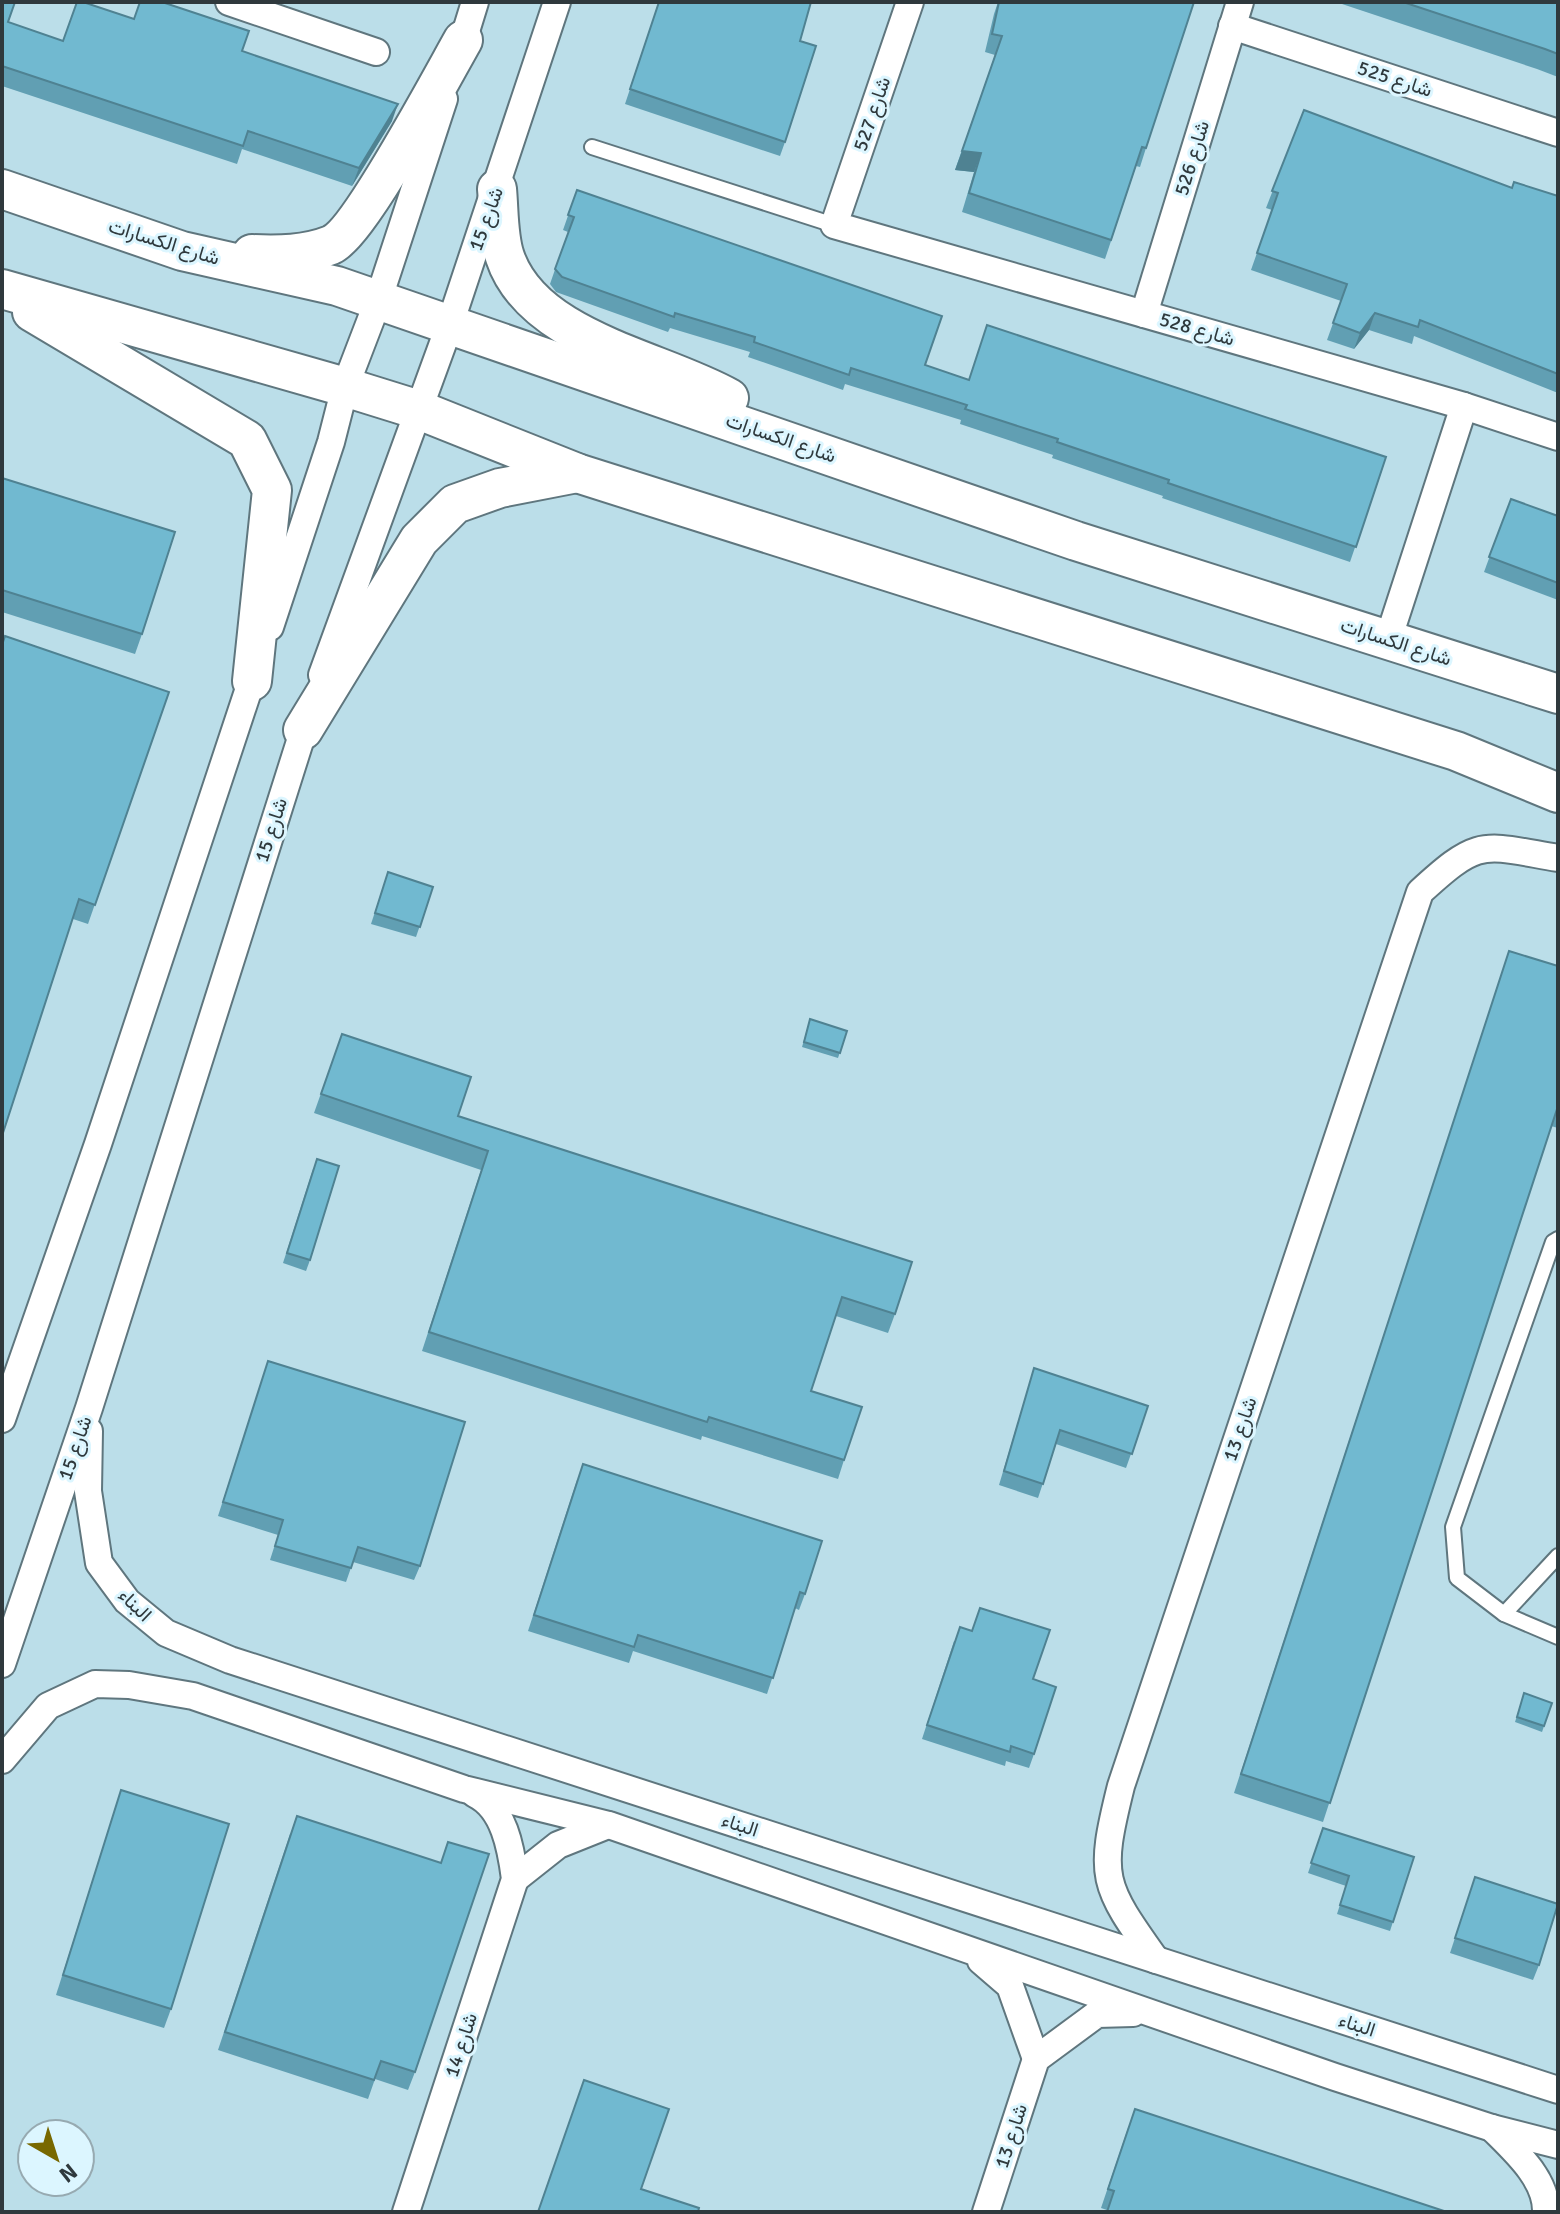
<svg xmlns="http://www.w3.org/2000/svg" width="1560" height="2214" viewBox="0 0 1560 2214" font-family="Signika,Vazirmatn,sans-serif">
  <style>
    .built { fill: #bbdee9; fill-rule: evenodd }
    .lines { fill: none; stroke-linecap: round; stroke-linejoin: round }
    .lane-casing { stroke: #5f767e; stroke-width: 18 }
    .street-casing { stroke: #5f767e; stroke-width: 30 }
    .secondary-casing { stroke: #5f767e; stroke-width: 42 }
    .lane { stroke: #fff; stroke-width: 14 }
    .street { stroke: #fff; stroke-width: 26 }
    .secondary { stroke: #fff; stroke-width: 38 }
    .wall { fill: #619fb3 }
    .shaded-wall { fill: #4f8292 }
    .building { fill: #71b9d0; stroke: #4f8292; stroke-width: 2 }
    .labels { text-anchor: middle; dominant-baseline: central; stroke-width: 6; stroke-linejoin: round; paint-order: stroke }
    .street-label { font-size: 20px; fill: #2f393d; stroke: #dcf6ff }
  </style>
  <rect width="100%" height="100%" fill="#cfe9f1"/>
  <path class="built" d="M 2,2 L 1558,2 L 1558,2212 L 2,2212 ZM 32,2134 L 80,2134 L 80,2182 L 32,2182 Z"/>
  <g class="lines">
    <g class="lane-casing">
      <g id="lane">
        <path d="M 592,147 L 834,225"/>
        <path d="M 1558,1239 L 1553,1242 L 1453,1527 L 1457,1578 L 1504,1614 L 1558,1637"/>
        <path d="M 1504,1614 L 1558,1556"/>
      </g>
    </g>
    <g class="street-casing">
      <g id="street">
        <path d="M 229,2 L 376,52"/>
        <path d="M 910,2 L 834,225 L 1464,406 L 1558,437"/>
        <path d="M 1232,26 L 1558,133"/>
        <path d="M 459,54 L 475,2"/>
        <path d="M 1144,314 L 1240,2"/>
        <path d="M 270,627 L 331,442 L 345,387 L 378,301 L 444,99"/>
        <path d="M 1388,640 L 1464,406"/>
        <path d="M 322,675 L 450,324 L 557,2"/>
        <path d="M 2,1419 L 98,1144 L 257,664"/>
        <path d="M 89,1431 L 88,1491 L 99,1563 L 127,1601 L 166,1633 L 230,1660 L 1558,2090"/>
        <path d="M 2,1664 L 89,1408 L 308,716"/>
        <path d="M 2,1760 L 48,1706 L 95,1684 L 129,1685 L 193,1696 L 464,1789 L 609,1825 L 1335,2077 L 1492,2128 L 1558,2145"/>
        <path d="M 515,1879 L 558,1845 L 608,1825"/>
        <path d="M 1156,1960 C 1102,1884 1098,1878 1121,1786 L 1420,892 C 1480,837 1481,845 1558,858"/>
        <path d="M 981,1961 L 1010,1986 L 1036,2059"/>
        <path d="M 1492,2128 C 1514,2150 1547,2179 1546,2212"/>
        <path d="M 406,2212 L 515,1879 C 511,1848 504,1808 475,1794"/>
        <path d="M 986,2212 L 1036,2059 L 1097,2014 L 1133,2013"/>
      </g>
    </g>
    <g class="secondary-casing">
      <g id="secondary">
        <path d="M 2,189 L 182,251 L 337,286 L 1076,541 L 1558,694"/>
        <path d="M 497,189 C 499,210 498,237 505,257 C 533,340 660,359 729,398"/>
        <path d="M 252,254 C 278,255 306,255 331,245 C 360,232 443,75 463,40"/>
        <path d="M 2,289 L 345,387 L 419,410 L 577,473 L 1456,751 L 1558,793"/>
        <path d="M 32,312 L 247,440 L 272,490 L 252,681"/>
        <path d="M 303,730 L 419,540 L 455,504 L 500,488 L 577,473"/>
      </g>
    </g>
    <use href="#lane" class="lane"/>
    <use href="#street" class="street"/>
    <use href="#secondary" class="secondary"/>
  </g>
  <g class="wall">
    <path d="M 2,2 L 8,22 L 63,41 L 242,51 L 392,121 L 352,186 L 242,149 L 237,164 L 2,86 Z"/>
    <path d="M 659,2 L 800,41 L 785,142 L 780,156 L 625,104 Z"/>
    <path d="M 998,2 L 1194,2 L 1146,148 L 1140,167 L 1136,166 L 1105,259 L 962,212 L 974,172 L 955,170 L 995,55 L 985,52 L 994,14 Z"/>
    <path d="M 1336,2 L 1558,2 L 1558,77 L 1537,69 Z"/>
    <path d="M 1304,110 L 1512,188 L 1558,196 L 1558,393 L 1414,336 L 1412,344 L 1369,330 L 1354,349 L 1327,340 L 1341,301 L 1251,270 L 1272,210 L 1266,208 Z"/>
    <path d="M 577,190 L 925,365 L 968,380 L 1386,457 L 1350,562 L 1162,498 L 1163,496 L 1052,458 L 1053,455 L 960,424 L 961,420 L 845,384 L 843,390 L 748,357 L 750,352 L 670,328 L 668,332 L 556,292 L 550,284 L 568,232 L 563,230 Z"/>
    <path d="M 2,478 L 142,634 L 135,654 L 2,612 Z"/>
    <path d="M 1511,499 L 1558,516 L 1558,600 L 1484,572 Z"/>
    <path d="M 2,644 L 169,692 L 88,924 L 73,919 Z"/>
    <path d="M 388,872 L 433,887 L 416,937 L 371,924 Z"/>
    <path d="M 1509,951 L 1558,966 L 1558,1128 L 1551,1126 L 1323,1822 L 1234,1793 Z"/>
    <path d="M 810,1019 L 847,1031 L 838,1058 L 802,1047 Z"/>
    <path d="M 342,1034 L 458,1116 L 895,1314 L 888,1333 L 836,1316 L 811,1391 L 844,1460 L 838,1479 L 702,1436 L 701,1440 L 422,1351 L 481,1170 L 314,1113 Z"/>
    <path d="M 313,1169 L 310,1260 L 306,1271 L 283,1263 Z"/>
    <path d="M 268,1361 L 420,1566 L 414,1580 L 353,1562 L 346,1582 L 270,1560 L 278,1535 L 218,1516 Z"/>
    <path d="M 1034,1368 L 1148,1406 L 1126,1468 L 1056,1444 L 1038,1498 L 999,1485 Z"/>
    <path d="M 577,1480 L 805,1594 L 799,1610 L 795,1608 L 767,1694 L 633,1651 L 629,1663 L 528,1631 Z"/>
    <path d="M 954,1641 L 1033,1679 L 1034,1754 L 1029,1768 L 1006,1761 L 1005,1766 L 922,1739 Z"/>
    <path d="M 1524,1693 L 1552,1703 L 1542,1732 L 1515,1722 Z"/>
    <path d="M 121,1790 L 171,2009 L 164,2028 L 56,1995 Z"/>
    <path d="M 1323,1828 L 1414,1857 L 1390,1931 L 1337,1914 L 1346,1886 L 1308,1873 Z"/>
    <path d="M 290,1834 L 415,2072 L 408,2090 L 375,2079 L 368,2099 L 218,2050 Z"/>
    <path d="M 1475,1877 L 1539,1965 L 1533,1980 L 1450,1953 Z"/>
    <path d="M 1128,2128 L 1447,2212 L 1107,2212 L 1107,2210 L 1101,2208 Z"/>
  </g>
  <g class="shaded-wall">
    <path d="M 398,104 L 392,121 L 352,186 L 359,168 Z"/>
    <path d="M 962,151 L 981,153 L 974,172 L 955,170 Z"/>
    <path d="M 1375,313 L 1369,330 L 1354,349 L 1360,333 Z"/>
  </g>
  <g class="building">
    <path d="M 2,2 L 15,2 L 8,22 L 63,41 L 77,2 L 83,2 L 134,19 L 140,2 L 162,2 L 249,31 L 242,51 L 398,104 L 359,168 L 248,131 L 243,146 L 2,66 Z"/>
    <path d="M 659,2 L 811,2 L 800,41 L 816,46 L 785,142 L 630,89 Z"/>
    <path d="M 999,2 L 1194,2 L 1146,148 L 1142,147 L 1111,240 L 969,193 L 981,153 L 962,151 L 1002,36 L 992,34 Z"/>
    <path d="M 1403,2 L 1558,2 L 1558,54 L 1545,49 Z"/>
    <path d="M 1304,110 L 1512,188 L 1514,182 L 1558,196 L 1558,374 L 1420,320 L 1418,327 L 1375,313 L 1360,333 L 1333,323 L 1347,284 L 1257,253 L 1278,193 L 1272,191 Z"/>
    <path d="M 577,190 L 942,316 L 925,365 L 969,380 L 987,325 L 1386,457 L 1356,547 L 1168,483 L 1169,480 L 1057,442 L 1058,439 L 965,409 L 967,405 L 851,368 L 849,375 L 754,342 L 755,337 L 675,313 L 674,317 L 562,277 L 555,269 L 574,217 L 568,215 Z"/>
    <path d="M 2,478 L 175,532 L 142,634 L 2,590 Z"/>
    <path d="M 1511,499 L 1558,516 L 1558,583 L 1489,557 Z"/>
    <path d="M 5,636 L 169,692 L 95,905 L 79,899 L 2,1136 L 2,645 Z"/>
    <path d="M 388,872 L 433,887 L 420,927 L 375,913 Z"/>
    <path d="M 1509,951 L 1558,966 L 1558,1106 L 1330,1803 L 1241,1774 Z"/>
    <path d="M 810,1019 L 847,1031 L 840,1053 L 804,1042 Z"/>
    <path d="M 342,1034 L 471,1077 L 458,1116 L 912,1262 L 895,1314 L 842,1297 L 811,1391 L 862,1407 L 844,1460 L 709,1417 L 707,1422 L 429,1332 L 488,1151 L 321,1094 Z"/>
    <path d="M 317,1159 L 339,1166 L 310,1260 L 287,1253 Z"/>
    <path d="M 268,1361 L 465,1422 L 420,1566 L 358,1547 L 351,1568 L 275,1546 L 283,1520 L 223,1502 Z"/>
    <path d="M 1034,1368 L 1148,1406 L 1132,1454 L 1060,1430 L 1043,1484 L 1004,1471 Z"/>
    <path d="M 583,1464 L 822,1541 L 805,1594 L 800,1592 L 773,1678 L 638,1635 L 634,1647 L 534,1615 Z"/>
    <path d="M 980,1608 L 1050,1630 L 1033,1679 L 1056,1687 L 1034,1754 L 1011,1746 L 1010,1752 L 927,1725 L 960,1627 L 972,1631 Z"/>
    <path d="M 1524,1693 L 1552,1703 L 1544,1726 L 1517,1717 Z"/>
    <path d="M 121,1790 L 229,1824 L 171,2009 L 63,1975 Z"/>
    <path d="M 297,1816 L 441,1863 L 448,1842 L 489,1854 L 415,2072 L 381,2061 L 374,2080 L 225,2032 Z"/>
    <path d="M 1323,1828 L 1414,1857 L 1393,1922 L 1340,1905 L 1349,1876 L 1311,1863 Z"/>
    <path d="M 1475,1877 L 1558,1904 L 1539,1965 L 1455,1938 Z"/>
    <path d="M 584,2080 L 669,2109 L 641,2189 L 699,2208 L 698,2212 L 538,2212 Z"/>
    <path d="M 1135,2109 L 1447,2212 L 1107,2212 L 1114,2191 L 1108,2189 Z"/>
  </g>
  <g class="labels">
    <g class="street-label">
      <text transform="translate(1395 79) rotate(18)">شارع 525</text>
      <text transform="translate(872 114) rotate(-71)">شارع 527</text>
      <text transform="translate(1192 158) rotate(-73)">شارع 526</text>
      <text transform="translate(486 219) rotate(-70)">شارع 15</text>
      <text transform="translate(164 242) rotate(17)">شارع الكسارات</text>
      <text transform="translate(1197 329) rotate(16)">شارع 528</text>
      <text transform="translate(781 438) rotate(19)">شارع الكسارات</text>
      <text transform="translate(1396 642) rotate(18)">شارع الكسارات</text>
      <text transform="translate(271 830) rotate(-72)">شارع 15</text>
      <text transform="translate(1240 1429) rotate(-71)">شارع 13</text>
      <text transform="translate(75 1448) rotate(-71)">شارع 15</text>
      <text transform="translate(135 1605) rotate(44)">البناء</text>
      <text transform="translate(740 1825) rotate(18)">البناء</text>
      <text transform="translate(1357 2025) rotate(18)">البناء</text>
      <text transform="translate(461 2045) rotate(-72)">شارع 14</text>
      <text transform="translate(1011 2136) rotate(-72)">شارع 13</text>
    </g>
  </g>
  <rect width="1560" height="2214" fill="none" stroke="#2f393d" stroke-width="8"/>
  <g transform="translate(56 2158) rotate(141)"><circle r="38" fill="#dcf6ff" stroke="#97aab1" stroke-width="2"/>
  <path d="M0-6L14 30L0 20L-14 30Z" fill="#786800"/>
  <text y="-12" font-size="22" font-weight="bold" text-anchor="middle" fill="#2f393d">N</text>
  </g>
</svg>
